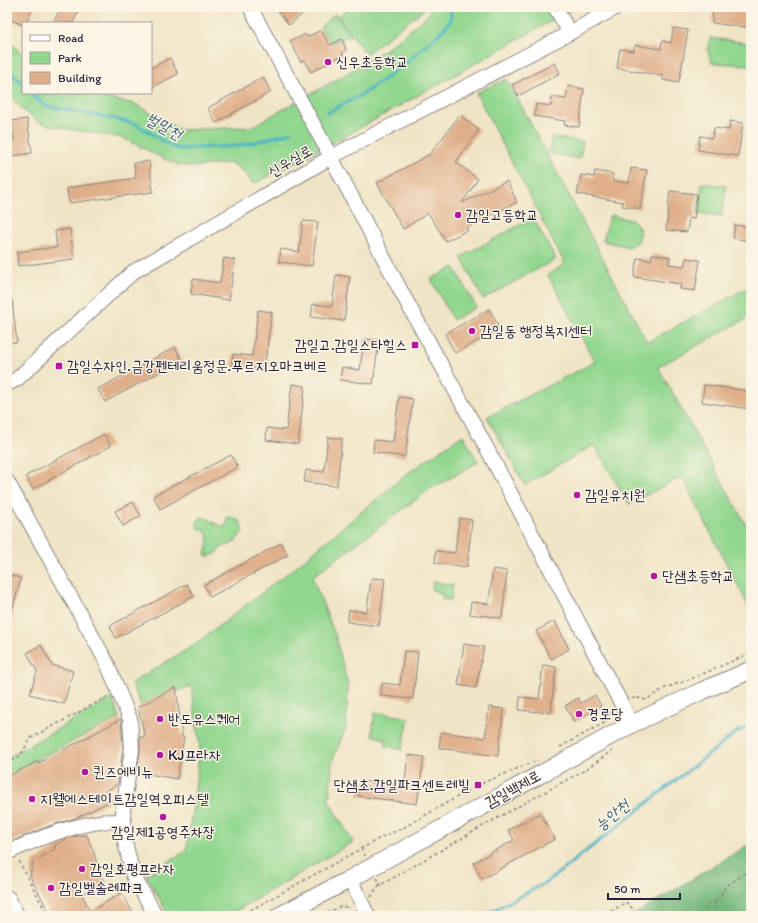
<svg xmlns="http://www.w3.org/2000/svg" width="758" height="923" viewBox="0 0 758 923" font-family="Itim,'Poor Story',sans-serif">
  <style>
    .green { fill: #92d78f; stroke: #5a7c65 }
    .forest { fill: #75b87a; stroke: #4c6d5a }
    .lines { fill: none; stroke-linecap: round; stroke-linejoin: round }
    .stream { stroke: #48b3c6; stroke-width: 3 }
    .building { fill: #dfaf89 }
    .minor-casing { stroke: #888380; stroke-width: 16 }
    .major-casing { stroke: #888380; stroke-width: 19 }
    .path { stroke: #888380; stroke-width: 1.5; stroke-dasharray: 3 3; stroke-linecap: butt }
    .minor { stroke: #fff; stroke-width: 14 }
    .major { stroke: #fff; stroke-width: 17 }
    .poi-dot { fill: #b5179e; stroke: #fcf5e5; stroke-width: 1.5 }
    .labels { text-anchor: middle; dominant-baseline: central; stroke-width: 3; stroke-linejoin: round; paint-order: stroke }
    .poi-label { font-size: 15px; fill: #22223b; stroke: #fcf5e5; text-anchor: start }
    .street-label { font-size: 15px; fill: #22223b; stroke: #fcf5e5 }
    .water-label { font-size: 16px; font-style: italic; fill: #315c73; stroke: #fcf5e5 }
  </style>
  <rect width="100%" height="100%" fill="#fcf5e5"/>
  <filter id="ink" filterUnits="userSpaceOnUse"><feTurbulence type="fractalNoise" baseFrequency=".025" numOctaves="2"/><feDisplacementMap in="SourceGraphic" scale="8" xChannelSelector="R" yChannelSelector="G"/><feConvolveMatrix kernelMatrix="1 2 1 2 8 2 1 2 1" color-interpolation-filters="sRGB"/></filter>
  <filter id="wash" filterUnits="userSpaceOnUse"><feTurbulence type="fractalNoise" baseFrequency=".012" numOctaves="4" result="noise"/><feDisplacementMap in="SourceGraphic" scale="16" xChannelSelector="R" yChannelSelector="G"/><feGaussianBlur stdDeviation="0.9" result="paint"/><feColorMatrix in="noise" values="0 0 0 0 0 0 0 0 0 0 0 0 0 0 0 0 0 1.4 0 .05"/><feComposite in="paint" operator="in"/></filter>
  <g filter="url(#wash)">
    <rect width="100%" height="100%" fill="#efe4c5"/>
    <g class="green">
      <path d="M 350,7 L 427,7 L 366,54 L 338,17 Z"/>
      <path d="M 430,7 L 576,7 L 351,133 L 256,183 L 251,182 L 247,175 L 232,163 L 191,167 L 180,165 L 171,162 L 123,138 L 51,126 L 37,121 L 23,110 L 7,94 L 7,39 L 23,55 L 23,93 L 61,93 L 64,96 L 80,93 L 135,104 L 181,130 L 251,127 L 336,80 L 388,48 L 429,14 Z"/>
      <path d="M 335,14 L 351,36 L 331,43 L 320,27 Z"/>
      <path d="M 710,38 L 748,43 L 751,50 L 751,65 L 712,63 C 708,53 707,49 710,38 Z"/>
      <path d="M 507,79 L 647,342 L 751,286 L 751,316 L 658,367 L 751,534 L 751,611 L 682,477 L 629,504 L 594,445 L 525,485 L 487,417 L 595,362 L 548,275 L 565,264 L 476,93 Z"/>
      <path d="M 552,137 L 583,142 L 580,159 L 549,153 Z"/>
      <path d="M 702,183 L 726,186 L 722,216 L 698,213 Z"/>
      <path d="M 610,215 L 634,221 L 639,228 L 639,241 L 629,247 L 603,241 Z"/>
      <path d="M 533,218 L 556,259 L 483,299 L 461,257 Z"/>
      <path d="M 454,267 L 476,307 L 453,320 L 431,279 Z"/>
      <path d="M 463,435 L 478,462 L 427,491 L 312,577 L 335,635 L 348,685 L 346,727 L 332,762 L 329,802 L 353,842 L 227,916 L 169,916 L 146,875 L 186,851 L 194,799 L 200,747 L 191,686 L 159,699 L 142,707 L 131,683 L 196,644 L 298,565 L 408,473 Z"/>
      <path d="M 201,517 L 206,518 L 222,527 L 226,526 L 227,518 L 231,517 L 234,519 L 240,521 L 243,531 L 239,537 L 232,544 L 220,548 L 217,553 L 210,556 L 206,556 L 205,555 C 207,546 213,532 200,529 L 197,526 L 197,522 Z"/>
      <path d="M 433,582 L 453,585 L 451,600 L 442,599 L 443,594 L 438,594 L 438,591 L 432,590 Z"/>
      <path d="M 112,698 L 119,718 L 7,775 L 7,758 Z"/>
      <path d="M 375,712 L 409,718 L 402,750 L 386,746 L 386,740 L 372,735 Z"/>
    </g>
    <path class="forest" d="M 751,843 L 751,916 L 632,916 Z"/>
    <g class="lines">
      <g class="stream">
        <path d="M 7,68 L 23,85"/>
        <path d="M 30,93 L 44,105 L 57,108 L 111,118 L 136,124 L 172,147 L 180,149 L 238,146 L 259,141 L 286,134 L 290,132"/>
        <path d="M 327,113 L 363,94 L 404,65 L 443,30 L 450,21 L 452,7"/>
        <path d="M 483,916 L 547,882 L 737,732 L 751,726"/>
      </g>
    </g>
    <g id="blocks">
      <g class="building">
        <path d="M 7,7 L 34,7 L 26,23 L 23,23 L 23,25 L 7,18 Z"/>
        <path d="M 61,7 L 80,7 L 73,23 L 53,23 Z"/>
        <path d="M 275,7 L 311,7 L 289,25 Z"/>
        <path d="M 725,7 L 751,7 L 751,28 L 712,23 L 713,9 L 725,11 Z"/>
        <path d="M 673,28 L 688,30 L 679,83 L 663,80 L 663,76 L 617,68 L 620,49 L 634,51 L 635,45 L 661,49 L 662,41 L 671,43 Z"/>
        <path d="M 321,30 L 330,45 L 342,39 L 346,49 L 342,53 L 343,55 L 311,72 L 305,60 L 301,62 L 290,41 L 296,38 L 297,39 L 305,34 L 307,37 Z"/>
        <path d="M 170,58 L 178,74 L 151,88 L 151,68 Z"/>
        <path d="M 555,63 L 560,73 L 518,96 L 512,85 Z"/>
        <path d="M 263,77 L 271,92 L 216,123 L 208,108 Z"/>
        <path d="M 568,86 L 584,89 L 579,127 L 564,125 L 565,121 L 534,116 L 536,104 L 551,106 L 552,97 L 566,99 Z"/>
        <path d="M 460,115 L 479,130 L 456,162 L 478,179 L 462,203 L 507,181 L 517,202 L 466,228 L 468,230 L 446,241 L 428,213 L 403,229 L 377,183 L 430,154 Z"/>
        <path d="M 27,119 L 32,153 L 7,157 L 7,141 L 14,140 L 11,121 Z"/>
        <path d="M 730,121 L 743,123 L 738,156 L 698,150 L 700,136 L 712,138 L 714,128 L 729,130 Z"/>
        <path d="M 149,161 L 153,192 L 69,203 L 67,188 L 136,178 L 134,163 Z"/>
        <path d="M 631,168 L 647,170 L 640,209 L 622,206 L 623,202 L 577,194 L 581,175 L 594,177 L 595,171 L 613,174 L 612,181 L 629,183 Z"/>
        <path d="M 670,191 L 697,194 L 694,219 L 689,218 L 687,232 L 666,230 Z"/>
        <path d="M 303,221 L 318,222 L 312,266 L 279,262 L 281,249 L 299,252 Z"/>
        <path d="M 735,225 L 751,227 L 751,241 L 733,238 Z"/>
        <path d="M 70,229 L 74,259 L 18,266 L 17,252 L 57,247 L 55,231 Z"/>
        <path d="M 652,254 L 670,257 L 669,264 L 684,266 L 686,258 L 700,260 L 695,291 L 680,289 L 681,284 L 634,277 L 637,258 L 651,260 Z"/>
        <path d="M 224,258 L 235,260 L 229,300 L 191,294 L 193,279 L 220,283 Z"/>
        <path d="M 336,275 L 350,277 L 344,321 L 311,317 L 313,304 L 332,306 Z"/>
        <path d="M 7,300 L 12,300 L 17,342 L 7,343 Z"/>
        <path d="M 489,309 L 500,329 L 455,353 L 445,334 Z"/>
        <path d="M 258,310 L 272,312 L 264,370 L 232,366 L 233,354 L 252,356 Z"/>
        <path d="M 364,339 L 379,340 L 373,384 L 340,380 L 342,367 L 360,370 Z"/>
        <path d="M 175,347 L 182,360 L 105,402 L 98,389 Z"/>
        <path d="M 292,384 L 305,386 L 298,444 L 266,440 L 267,428 L 286,430 Z"/>
        <path d="M 704,385 L 751,391 L 751,409 L 702,402 Z"/>
        <path d="M 399,397 L 413,399 L 405,457 L 373,452 L 374,440 L 393,442 Z"/>
        <path d="M 104,434 L 111,446 L 33,489 L 26,476 Z"/>
        <path d="M 328,437 L 342,439 L 337,486 L 304,482 L 306,470 L 324,472 Z"/>
        <path d="M 231,455 L 238,467 L 160,509 L 153,496 Z"/>
        <path d="M 133,502 L 141,516 L 123,526 L 115,511 Z"/>
        <path d="M 459,518 L 472,520 L 467,567 L 435,563 L 436,551 L 455,553 Z"/>
        <path d="M 281,543 L 288,555 L 210,597 L 204,585 Z"/>
        <path d="M 493,569 L 507,571 L 502,618 L 470,614 L 471,602 L 489,604 Z"/>
        <path d="M 7,575 L 21,578 L 9,622 L 7,621 Z"/>
        <path d="M 371,578 L 385,579 L 379,626 L 347,622 L 349,610 L 367,612 Z"/>
        <path d="M 187,584 L 194,596 L 116,638 L 110,626 Z"/>
        <path d="M 555,621 L 569,649 L 551,659 L 536,631 Z"/>
        <path d="M 464,644 L 484,647 L 476,688 L 458,685 Z"/>
        <path d="M 41,645 L 52,665 L 73,671 L 64,704 L 30,694 L 37,671 L 27,653 Z"/>
        <path d="M 404,651 L 418,652 L 413,699 L 381,696 L 382,683 L 400,685 Z"/>
        <path d="M 543,665 L 556,667 L 551,713 L 519,710 L 520,697 L 539,699 Z"/>
        <path d="M 176,687 L 182,737 L 184,737 L 177,779 L 137,772 L 140,751 L 140,737 L 145,737 L 138,707 Z"/>
        <path d="M 595,695 L 601,706 L 574,722 L 565,706 L 578,698 L 581,703 Z"/>
        <path d="M 489,707 L 504,709 L 498,756 L 439,748 L 441,732 L 485,738 Z"/>
        <path d="M 121,719 L 123,747 L 118,784 L 106,791 L 111,801 L 76,818 L 49,826 L 11,842 L 7,833 L 7,777 L 38,761 L 39,763 Z"/>
        <path d="M 408,755 L 424,757 L 417,804 L 358,796 L 361,781 L 404,787 Z"/>
        <path d="M 540,813 L 555,839 L 482,879 L 473,863 L 514,840 L 508,830 Z"/>
        <path d="M 87,835 L 95,856 L 97,865 L 104,883 L 82,894 L 90,912 L 121,893 L 135,916 L 51,916 L 30,876 L 33,862 L 55,849 L 54,846 L 70,837 Z"/>
      </g>
    </g>
  </g>
  <g filter="url(#ink)">
    <use href="#blocks" fill-opacity="0" stroke="#888380" stroke-width="1"/>
    <g class="lines">
      <g class="minor-casing">
        <g id="minor">
          <path d="M 250,7 L 331,157 L 403,295 L 484,443 L 632,724"/>
          <path d="M 555,7 L 570,33"/>
          <path d="M 7,384 L 17,379 L 133,272 L 331,157 L 564,36 L 617,7"/>
          <path d="M 7,481 L 107,663 L 130,719 L 132,750 L 123,810 L 125,842 L 133,875 L 156,916"/>
          <path d="M 7,853 C 36,839 67,827 99,822 C 107,821 116,821 124,821"/>
          <path d="M 350,879 L 368,916"/>
        </g>
      </g>
      <g class="major-casing">
        <g id="major">
          <path d="M 7,899 L 16,916"/>
          <path d="M 279,916 L 350,879 L 632,724 L 702,691 L 751,670"/>
        </g>
      </g>
      <g class="path">
        <path d="M 632,699 L 635,697 L 646,700 L 665,688 L 691,679 L 751,653"/>
        <path d="M 560,747 L 604,723 L 612,711"/>
        <path d="M 7,764 L 20,756 L 31,738 L 107,697"/>
        <path d="M 361,848 L 365,856"/>
        <path d="M 19,861 L 48,916"/>
        <path d="M 377,878 L 381,886"/>
        <path d="M 371,897 L 377,887 L 492,821 L 585,770 L 613,750"/>
        <path d="M 715,902 L 716,916"/>
        <path d="M 606,915 L 626,902 L 633,909 L 636,916"/>
        <path d="M 240,916 L 382,837 L 401,829 L 478,785 L 538,760"/>
        <path d="M 322,916 L 341,906 L 350,908"/>
        <path d="M 703,916 L 709,903 L 717,901 L 725,887 L 748,871 L 751,866"/>
      </g>
      <use href="#minor" class="minor"/>
      <use href="#major" class="major"/>
    </g>
  </g>
  <g class="poi-dot">
    <circle cx="328" cy="62" r="4"/>
    <circle cx="458" cy="215" r="4"/>
    <circle cx="472" cy="331" r="4"/>
    <rect x="411" y="341" width="8" height="8" rx="2"/>
    <rect x="55" y="362" width="8" height="8" rx="2"/>
    <circle cx="577" cy="495" r="4"/>
    <circle cx="654" cy="576" r="4"/>
    <circle cx="579" cy="714" r="4"/>
    <circle cx="160" cy="719" r="4"/>
    <circle cx="160" cy="755" r="4"/>
    <circle cx="85" cy="772" r="4"/>
    <rect x="474" y="781" width="8" height="8" rx="2"/>
    <circle cx="32" cy="799" r="4"/>
    <circle cx="163" cy="817" r="4"/>
    <circle cx="82" cy="869" r="4"/>
    <circle cx="51" cy="888" r="4"/>
  </g>
  <g class="labels">
    <g class="poi-label">
      <text x="336" y="62">신우초등학교</text>
      <text x="466" y="215">감일고등학교</text>
      <text x="480" y="331">감일동 행정복지센터</text>
      <text x="407" y="345" text-anchor="end">감일고.감일스타힐스</text>
      <text x="67" y="366">감일수자인.금강펜테리움정문.푸르지오마크베르</text>
      <text x="585" y="495">감일유치원</text>
      <text x="662" y="576">단샘초등학교</text>
      <text x="587" y="714">경로당</text>
      <text x="168" y="719">반도유스퀘어</text>
      <text x="168" y="755">KJ프라자</text>
      <text x="93" y="772">퀸즈에비뉴</text>
      <text x="470" y="785" text-anchor="end">단샘초.감일파크센트레빌</text>
      <text x="40" y="799">지웰에스테이트감일역오피스텔</text>
      <text x="163" y="832" text-anchor="middle">감일제1공영주차장</text>
      <text x="90" y="869">감일호평프라자</text>
      <text x="59" y="888">감일벨솔레파크</text>
    </g>
    <g class="street-label">
      <text transform="translate(290 161) rotate(-30)">신우실로</text>
      <text transform="translate(513 789) rotate(-29)">감일백제로</text>
    </g>
    <g class="water-label">
      <text transform="translate(164 126) rotate(28)">벌말천</text>
      <text transform="translate(612 815) rotate(-38)">능안천</text>
    </g>
  </g>
  <rect width="758" height="923" fill="none" stroke="#fcf5e5" stroke-width="24"/>
  <rect x="22" y="22" width="130" height="72" fill="#fcf5e5" stroke="#a5a1a1"/>
  <rect x="30" y="35" width="20" height="6" fill="#ffffff" stroke="#a5a1a1"/>
  <text x="58" y="42" font-size="12" fill="#22223b">Road</text>
  <rect x="30" y="52" width="20" height="12" fill="#92d78f" stroke="#a5a1a1"/>
  <text x="58" y="62" font-size="12" fill="#22223b">Park</text>
  <rect x="30" y="72" width="20" height="12" fill="#dfaf89" stroke="#a5a1a1"/>
  <text x="58" y="82" font-size="12" fill="#22223b">Building</text>
  <path d="M608 893v6h72v-6" fill="none" stroke="#22223b" stroke-width="2"/>
  <text x="614" y="893" font-size="12" fill="#22223b" stroke="#fcf5e5" stroke-width="3" paint-order="stroke">50 m</text>
</svg>
